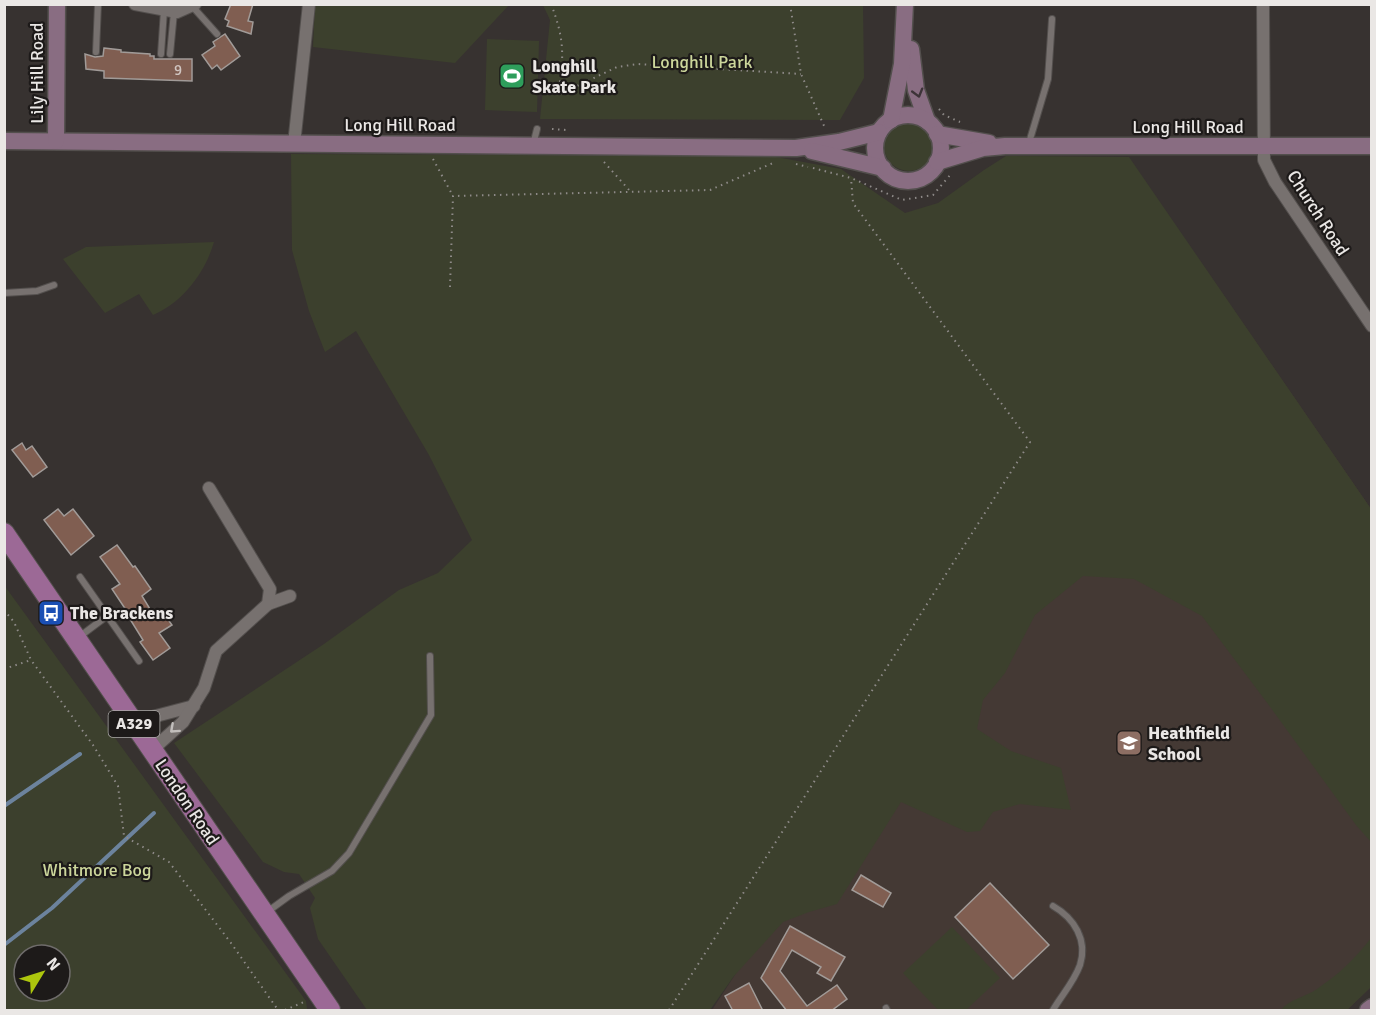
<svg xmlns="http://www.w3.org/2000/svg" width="1376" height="1015" viewBox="0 0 1376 1015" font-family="Signika,sans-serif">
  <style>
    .built { fill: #443934 }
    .green { fill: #3c402d; fill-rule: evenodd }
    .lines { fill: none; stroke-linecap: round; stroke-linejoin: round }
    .stream { stroke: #6c839d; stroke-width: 4 }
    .building { fill: #805e51; stroke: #a19b98; stroke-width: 1.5 }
    .lane-casing { stroke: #534f4d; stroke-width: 8 }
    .street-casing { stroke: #534f4d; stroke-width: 14 }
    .secondary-casing { stroke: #534f4d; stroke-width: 19 }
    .primary-casing { stroke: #534f4d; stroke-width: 22 }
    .path { stroke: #8e8a88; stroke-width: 2; stroke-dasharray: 1.5 4.5; stroke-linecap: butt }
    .lane { stroke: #77716f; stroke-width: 6 }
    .street { stroke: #77716f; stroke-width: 12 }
    .secondary { stroke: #896d82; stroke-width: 16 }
    .primary { stroke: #9c6996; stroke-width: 20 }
    .oneway { stroke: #3d3338 }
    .oneway2 { stroke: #c2bebc }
    .labels { text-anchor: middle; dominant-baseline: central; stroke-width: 4.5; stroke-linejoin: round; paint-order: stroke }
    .number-label { font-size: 15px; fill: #d0c5c0 }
    .shield { fill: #1d1a19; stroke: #acaaa8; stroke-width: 1.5 }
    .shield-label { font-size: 16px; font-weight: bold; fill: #eae7e5 }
    .park-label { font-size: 18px; fill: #ccd69b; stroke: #1d1a19 }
    .poi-label { font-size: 18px; font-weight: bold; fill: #eae7e5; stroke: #1d1a19; text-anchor: start }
    .street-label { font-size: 18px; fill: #eae7e5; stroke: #1d1a19 }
  </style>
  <rect width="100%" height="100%" fill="#373230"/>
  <path class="built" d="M 1200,261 L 1371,509 L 1371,987 L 1347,1010 L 712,1010 Z"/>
  <g class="green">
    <path d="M 315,5 L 315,4 L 509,5 L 455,63 L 313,47 Z"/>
    <path d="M 543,5 L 863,5 L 864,78 L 840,120 L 540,119 L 550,20 Z"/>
    <path d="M 487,39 L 539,41 L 537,112 L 485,110 Z"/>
    <circle cx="909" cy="146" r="25"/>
    <path d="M 291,154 L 771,156 L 841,169 L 905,213 L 938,203 L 984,170 L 1006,156 L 1129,157 L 1371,509 L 1371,842 L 1356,825 L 1268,704 L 1202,616 L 1134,579 L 1083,576 L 1035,615 L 1005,673 L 983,700 L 977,729 L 1011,751 L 1061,768 L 1071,810 L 1020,804 L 993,812 L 980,831 L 967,832 L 901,802 L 837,904 L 809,912 L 783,922 L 734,976 L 710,1010 L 367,1010 L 318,939 L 310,908 L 315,898 L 299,874 L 284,872 L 263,862 L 174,743 L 324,644 L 399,590 L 438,573 L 472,540 L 429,455 L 356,331 L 325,352 L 309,311 L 292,250 Z"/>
    <path d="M 214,242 C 205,273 183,302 153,315 L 139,294 L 105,313 L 63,259 L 86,247 Z"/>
    <path d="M 4,585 L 306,1001 L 307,1009 L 5,1010 ZM 24,955 L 60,955 L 60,991 L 24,991 Z"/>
    <path d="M 952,927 L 1000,978 L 966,1010 L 938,1010 L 903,973 Z"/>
    <path d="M 1371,938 L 1371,987 L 1347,1010 L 1281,1010 C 1289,999 1306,997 1317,989 C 1340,973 1354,960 1371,938 Z"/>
  </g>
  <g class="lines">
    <g class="stream">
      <path d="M 4,806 L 80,754"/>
      <path d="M 4,945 L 52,908 L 154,813"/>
    </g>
  </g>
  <g class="building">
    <path d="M 231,4 L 253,4 L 248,21 L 253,22 L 251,34 L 227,26 L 229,21 L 225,19 Z"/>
    <path d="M 225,34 L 240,56 L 221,70 L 217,65 L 212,69 L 202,55 L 215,46 L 213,42 Z"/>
    <path d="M 104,48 L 121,50 L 121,52 L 150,54 L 150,56 L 154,56 L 154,59 L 192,59 L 192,81 L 104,78 L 104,71 L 86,69 L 85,54 L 95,57 L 103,56 Z"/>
    <path d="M 22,443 L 26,450 L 32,446 L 47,467 L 33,477 L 12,450 Z"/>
    <path d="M 58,509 L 64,516 L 73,509 L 94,536 L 71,555 L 44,520 Z"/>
    <path d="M 117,545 L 133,567 L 135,566 L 151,589 L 142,596 L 156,619 L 164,614 L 172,625 L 159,633 L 170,648 L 153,660 L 140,642 L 143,640 L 125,611 L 126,610 L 112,589 L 120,584 L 100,557 Z"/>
    <path d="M 861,875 L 891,893 L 883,907 L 852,890 Z"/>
    <path d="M 990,883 L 1049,945 L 1013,979 L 955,917 Z"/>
    <path d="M 790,926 L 845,957 L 831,981 L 817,973 L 821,967 L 792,950 L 780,971 L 807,1006 L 837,985 L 847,999 L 831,1011 L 787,1011 L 761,978 Z"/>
    <path d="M 749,983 L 763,1011 L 733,1011 L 725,996 Z"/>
  </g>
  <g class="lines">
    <g class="lane-casing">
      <g id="lane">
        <path d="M 192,6 L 217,34"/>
        <path d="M 96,52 L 98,4"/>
        <path d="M 161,54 L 164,10"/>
        <path d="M 170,54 L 174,12"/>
        <path d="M 533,145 L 537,129"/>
        <path d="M 1028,146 L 1048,79 L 1052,19"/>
        <path d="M 4,293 L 37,291 L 54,285"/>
        <path d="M 80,577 L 139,661"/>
        <path d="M 79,637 L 107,616"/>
        <path d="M 1053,906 C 1074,918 1088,940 1080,965 C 1074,982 1061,996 1053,1010"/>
        <path d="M 267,912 L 289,896 L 332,871 L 349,853 L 431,715 L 430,656"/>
        <path d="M 886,1008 L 887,1010"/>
      </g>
    </g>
    <g class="street-casing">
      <g id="street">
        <path d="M 135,4 L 177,12 L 195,4"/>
        <path d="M 1263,4 L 1264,160 L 1275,182 L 1372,326"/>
        <path d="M 294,144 L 309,4"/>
        <path d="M 268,604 L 290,596"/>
        <path d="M 133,722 L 194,706"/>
        <path d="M 152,750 L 183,722 L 204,688 L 216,651 L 268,604 L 270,589 L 209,488"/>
      </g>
    </g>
    <g class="secondary-casing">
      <g id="secondary">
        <path d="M 911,49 L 916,90 L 927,121"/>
        <circle cx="908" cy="148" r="33"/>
        <path d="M 891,120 L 902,64 L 905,4"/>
        <path d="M 937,134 L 989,143"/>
        <path d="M 4,141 L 796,148 L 839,142 L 879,132"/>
        <path d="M 56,141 L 57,4"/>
        <path d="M 812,151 L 883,168"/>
        <path d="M 937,162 L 983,148 L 1005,146 L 1372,146"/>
        <path d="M 1368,1010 L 1372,1007"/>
      </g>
    </g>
    <g class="primary-casing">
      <path id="primary" d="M 4,533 L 330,1010"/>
    </g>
    <g class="path">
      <path d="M 551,4 C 565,40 564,57 558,95 L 617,67 L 638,64 L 801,74"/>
      <path d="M 790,4 L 801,74 L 825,128"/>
      <path d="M 939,109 L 944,115 L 960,122"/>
      <path d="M 552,129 L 566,130"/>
      <path d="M 433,159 L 453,196"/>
      <path d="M 604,162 L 630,191"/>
      <path d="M 796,164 L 808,167"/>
      <path d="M 813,168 L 851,178 L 902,200 L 933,195 L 951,174"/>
      <path d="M 450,287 L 453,196 L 710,190 L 773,163"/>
      <path d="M 4,610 L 14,622 L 31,660 L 93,745 L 118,786 L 124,836 L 169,862 L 231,943 L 278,1010"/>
      <path d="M 4,669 L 31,660"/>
      <path d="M 285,1010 L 304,1002"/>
      <path d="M 669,1010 L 1030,442 L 853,203 L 851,178"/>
    </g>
    <use href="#lane" class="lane"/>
    <use href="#street" class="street"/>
    <use href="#secondary" class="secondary"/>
    <use href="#primary" class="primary"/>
  </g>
  <defs><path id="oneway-chevron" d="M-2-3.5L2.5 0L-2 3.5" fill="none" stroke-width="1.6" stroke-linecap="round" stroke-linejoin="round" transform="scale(1.5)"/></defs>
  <use class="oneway" href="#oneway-chevron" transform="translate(918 93) rotate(74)"/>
  <use class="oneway2" href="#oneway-chevron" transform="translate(174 729) rotate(138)"/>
  <defs>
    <g id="stadium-square" transform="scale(1.35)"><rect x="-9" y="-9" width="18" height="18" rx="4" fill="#2e9e5b" stroke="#1d1a19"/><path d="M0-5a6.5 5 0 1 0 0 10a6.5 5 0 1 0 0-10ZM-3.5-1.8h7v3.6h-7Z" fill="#fff"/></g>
    <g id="bus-square" transform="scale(1.35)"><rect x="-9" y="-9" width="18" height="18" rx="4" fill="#1a4fb4" stroke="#1d1a19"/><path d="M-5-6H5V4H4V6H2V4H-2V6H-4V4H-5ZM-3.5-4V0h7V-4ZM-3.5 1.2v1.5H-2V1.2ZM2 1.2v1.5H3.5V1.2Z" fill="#fff"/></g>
    <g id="school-square" transform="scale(1.35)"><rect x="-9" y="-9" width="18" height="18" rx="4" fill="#8d6e63" stroke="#1d1a19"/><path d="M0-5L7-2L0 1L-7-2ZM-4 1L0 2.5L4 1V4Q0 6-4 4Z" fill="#fff"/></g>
  </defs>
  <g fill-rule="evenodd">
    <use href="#stadium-square" x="512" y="76"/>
    <use href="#bus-square" x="51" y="613"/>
    <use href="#school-square" x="1129" y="743"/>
  </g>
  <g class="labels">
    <g class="number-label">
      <text x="178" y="70">9</text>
    </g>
    <rect class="shield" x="108.5" y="711" width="51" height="26" rx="4.5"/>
    <g class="shield-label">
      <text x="134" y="724">A329</text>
    </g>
    <g class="park-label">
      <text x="702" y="62">Longhill Park</text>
      <text x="97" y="870">Whitmore Bog</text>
    </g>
    <g class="poi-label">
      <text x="532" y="66">Longhill<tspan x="532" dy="21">Skate Park</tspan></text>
      <text x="70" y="613">The Brackens</text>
      <text x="1148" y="733">Heathfield<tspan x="1148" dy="21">School</tspan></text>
    </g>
    <g class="street-label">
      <text transform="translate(37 73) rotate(-90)">Lily Hill Road</text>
      <text x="400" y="125">Long Hill Road</text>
      <text x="1188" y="127">Long Hill Road</text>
      <text transform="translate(1318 213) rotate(57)">Church Road</text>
      <text transform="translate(187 802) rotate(56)">London Road</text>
    </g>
  </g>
  <rect width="1376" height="1015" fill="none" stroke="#eae7e5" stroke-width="12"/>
  <g transform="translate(42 973) rotate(52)"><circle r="28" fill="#1d1a19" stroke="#6f6c6b" stroke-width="1.5"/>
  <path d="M0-4.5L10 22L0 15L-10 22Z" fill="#adc60d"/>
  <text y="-9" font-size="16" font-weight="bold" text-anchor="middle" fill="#eae7e5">N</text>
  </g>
</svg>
